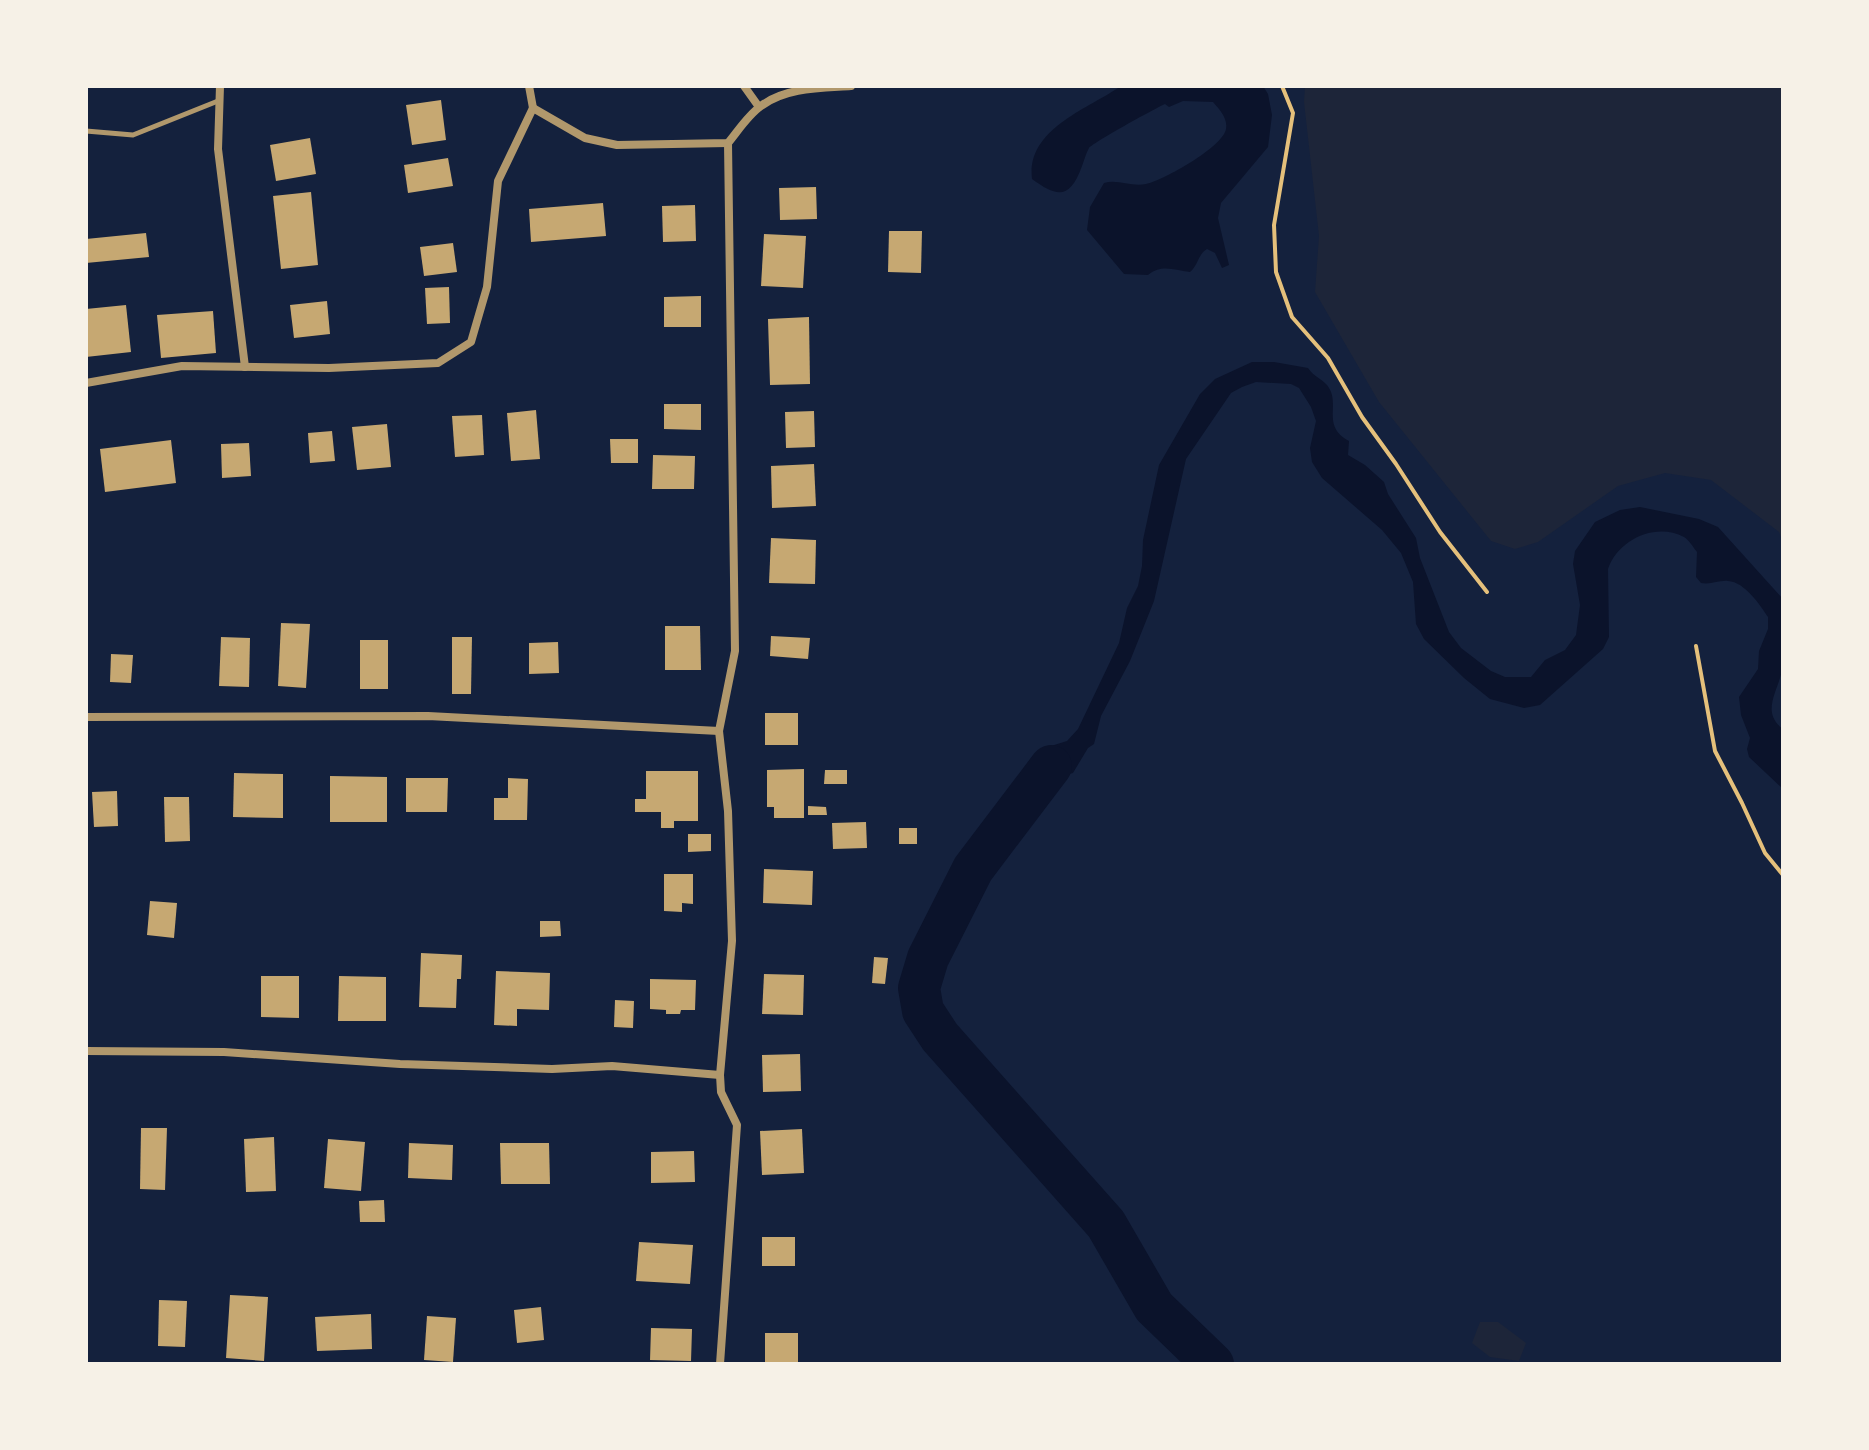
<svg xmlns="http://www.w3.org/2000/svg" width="1869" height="1450" viewBox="0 0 1869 1450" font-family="'Roboto Serif',serif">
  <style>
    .green { fill: #1d2539 }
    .water { fill: #0b132b }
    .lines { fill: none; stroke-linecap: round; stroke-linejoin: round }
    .river { stroke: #0b132b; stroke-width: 42 }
    .building { fill: #c6a872 }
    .path { stroke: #e5c07b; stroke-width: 4 }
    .service { stroke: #b1986c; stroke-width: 5 }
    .minor { stroke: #b1986c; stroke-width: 8 }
  </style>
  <rect width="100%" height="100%" fill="#14213d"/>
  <g class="green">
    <path d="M 1305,86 L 1783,86 L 1783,543 L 1779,532 L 1711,480 L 1665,473 L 1618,486 L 1538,542 L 1515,549 L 1491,541 L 1379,402 L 1315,292 L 1319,236 L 1304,102 Z"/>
    <path d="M 1480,1322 L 1498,1322 L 1526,1343 L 1519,1361 L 1490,1357 L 1472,1343 Z"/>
  </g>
  <g class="water">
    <path d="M 1121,86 L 1263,86 L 1268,94 L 1272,115 L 1268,147 L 1221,203 L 1218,218 L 1229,265 L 1222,268 L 1215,253 L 1207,249 C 1198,254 1198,266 1190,272 C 1173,270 1162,264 1148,275 L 1124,274 L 1087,230 L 1090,207 L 1104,183 C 1118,179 1131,187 1146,184 C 1164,180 1223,147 1226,129 C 1228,118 1219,109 1213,102 L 1183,101 L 1169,107 L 1165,104 C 1154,109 1094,142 1089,148 C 1086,153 1084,161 1082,166 C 1070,199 1058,198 1032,179 C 1026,129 1088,109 1121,86 Z"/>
    <path d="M 1252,362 L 1274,362 L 1308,368 C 1314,377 1321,378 1327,385 C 1342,404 1320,425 1349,441 L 1348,455 L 1365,465 L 1384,482 L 1388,494 L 1416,538 L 1420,558 L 1449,632 L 1461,648 L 1491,671 L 1505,677 L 1531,677 L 1545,660 L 1565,650 L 1576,635 L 1580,605 L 1573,564 L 1575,551 L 1595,522 L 1620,510 L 1640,507 L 1699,519 L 1718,527 L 1783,599 C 1783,620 1784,642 1783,664 C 1782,686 1758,711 1783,729 L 1783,789 L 1749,757 L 1747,749 L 1750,738 L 1741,715 L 1739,697 L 1758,669 L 1759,651 L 1768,629 L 1768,617 C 1760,605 1745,582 1728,581 C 1719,580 1711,585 1701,583 L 1696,577 L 1697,552 C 1693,547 1689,540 1684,537 C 1655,522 1618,540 1608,569 L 1609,637 L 1603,649 L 1540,705 L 1524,708 L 1490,699 L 1464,678 L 1424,639 L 1416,624 L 1413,582 L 1401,553 L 1382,530 L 1322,478 L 1312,462 L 1310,448 L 1316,421 L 1311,407 L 1299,388 L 1291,384 L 1256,382 L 1242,387 L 1231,393 L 1186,459 L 1154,601 L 1130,661 L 1101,716 L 1094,744 L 1088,748 L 1073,773 C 1047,779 1042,795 1028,816 L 1010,806 L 1051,746 L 1067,741 L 1078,729 L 1119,643 L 1127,608 L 1138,586 L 1142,566 L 1143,540 L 1159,465 L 1200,394 L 1215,379 Z"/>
  </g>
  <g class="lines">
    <path class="river" d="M 1051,766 L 973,869 L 928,958 L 919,988 L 923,1011 L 940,1037 L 1106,1224 L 1154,1307 L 1213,1364"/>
  </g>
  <g class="building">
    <path d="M 441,100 L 446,140 L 412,145 L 406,105 Z"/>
    <path d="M 310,138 L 316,174 L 276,181 L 270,145 Z"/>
    <path d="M 448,158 L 453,186 L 408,193 L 404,165 Z"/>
    <path d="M 816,187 L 817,219 L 780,220 L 779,188 Z"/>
    <path d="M 311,192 L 318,265 L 281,269 L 273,196 Z"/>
    <path d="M 603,203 L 606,236 L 531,242 L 529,209 Z"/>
    <path d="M 695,205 L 696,241 L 663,242 L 662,206 Z"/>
    <path d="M 889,231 L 922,231 L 921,273 L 888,272 Z"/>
    <path d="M 146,233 L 149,257 L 86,263 L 86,239 Z"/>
    <path d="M 764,234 L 806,236 L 803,288 L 761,286 Z"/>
    <path d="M 453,243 L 457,272 L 424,276 L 420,247 Z"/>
    <path d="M 449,287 L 450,323 L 427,324 L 425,288 Z"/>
    <path d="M 701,296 L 701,327 L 664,327 L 664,297 Z"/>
    <path d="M 327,301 L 330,334 L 294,338 L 290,305 Z"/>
    <path d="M 126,305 L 131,352 L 86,357 L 86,309 Z"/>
    <path d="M 213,311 L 216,353 L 161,358 L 157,315 Z"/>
    <path d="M 809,317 L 810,384 L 770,385 L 768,319 Z"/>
    <path d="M 664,404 L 701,404 L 701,430 L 664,429 Z"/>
    <path d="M 536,410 L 540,459 L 511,461 L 507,413 Z"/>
    <path d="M 814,411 L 815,447 L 786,448 L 785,412 Z"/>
    <path d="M 482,415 L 484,455 L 455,457 L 452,416 Z"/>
    <path d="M 387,424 L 391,467 L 357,470 L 352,427 Z"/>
    <path d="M 332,431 L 335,461 L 310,463 L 308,433 Z"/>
    <path d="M 610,439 L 638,439 L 638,463 L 611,463 Z"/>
    <path d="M 171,440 L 176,483 L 105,492 L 100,449 Z"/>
    <path d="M 249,443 L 251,476 L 222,478 L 221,444 Z"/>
    <path d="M 653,455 L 695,456 L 694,489 L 652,489 Z"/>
    <path d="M 814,464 L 816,506 L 772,508 L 771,466 Z"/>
    <path d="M 771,538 L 816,540 L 815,584 L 769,583 Z"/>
    <path d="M 281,623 L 310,624 L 306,688 L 278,686 Z"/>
    <path d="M 665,626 L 700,626 L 701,670 L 665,670 Z"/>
    <path d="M 771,636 L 810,638 L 808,659 L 770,656 Z"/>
    <path d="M 221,637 L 250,638 L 249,687 L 219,686 Z"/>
    <path d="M 452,637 L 472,637 L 471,694 L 452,694 Z"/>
    <rect x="360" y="640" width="28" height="49"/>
    <path d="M 558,642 L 559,673 L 529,674 L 529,643 Z"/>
    <path d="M 111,654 L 133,655 L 131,683 L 110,682 Z"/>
    <rect x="765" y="713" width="33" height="32"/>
    <path d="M 804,769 L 804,818 L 774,818 L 774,807 L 767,807 L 767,770 Z"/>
    <path d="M 825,770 L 847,770 L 847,784 L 824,784 Z"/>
    <path d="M 646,771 L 698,771 L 698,821 L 674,821 L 674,828 L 661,828 L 661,812 L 635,812 L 635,799 L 646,799 Z"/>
    <path d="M 234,773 L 283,774 L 283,818 L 233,817 Z"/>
    <path d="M 330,776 L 387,777 L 387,822 L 330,822 Z"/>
    <path d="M 406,778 L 448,778 L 447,812 L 406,812 Z"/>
    <path d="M 508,778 L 528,779 L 527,820 L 494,820 L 494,798 L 508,798 Z"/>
    <path d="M 117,791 L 118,826 L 94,827 L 92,792 Z"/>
    <path d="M 164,797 L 189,797 L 190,841 L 165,842 Z"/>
    <path d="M 808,806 L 826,807 L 827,815 L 808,815 Z"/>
    <path d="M 866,822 L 867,848 L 833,849 L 832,823 Z"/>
    <rect x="899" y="828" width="18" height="16"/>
    <path d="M 688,834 L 711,834 L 711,851 L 688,852 Z"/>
    <path d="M 764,869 L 813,871 L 812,905 L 763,903 Z"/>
    <path d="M 664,874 L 693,874 L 693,904 L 682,903 L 682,912 L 664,911 Z"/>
    <path d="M 150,901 L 177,903 L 174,938 L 147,935 Z"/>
    <path d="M 540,921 L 560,921 L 561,936 L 540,937 Z"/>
    <path d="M 421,953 L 462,955 L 461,979 L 457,979 L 456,1008 L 419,1007 Z"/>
    <path d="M 874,957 L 888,958 L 885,984 L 872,983 Z"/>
    <path d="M 496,971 L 550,973 L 549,1010 L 517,1009 L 517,1026 L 494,1025 Z"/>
    <path d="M 764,974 L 804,975 L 803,1015 L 762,1014 Z"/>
    <path d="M 261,976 L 299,976 L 299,1018 L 261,1017 Z"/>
    <path d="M 339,976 L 386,977 L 386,1021 L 338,1021 Z"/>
    <path d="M 650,979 L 696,980 L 695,1010 L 681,1010 L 680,1014 L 666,1014 L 666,1010 L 650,1009 Z"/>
    <path d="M 615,1000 L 634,1001 L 633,1028 L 614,1027 Z"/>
    <path d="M 800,1054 L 801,1091 L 763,1092 L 762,1055 Z"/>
    <path d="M 141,1128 L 167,1128 L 165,1190 L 140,1189 Z"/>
    <path d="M 802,1129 L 804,1173 L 762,1175 L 760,1131 Z"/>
    <path d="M 274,1137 L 276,1191 L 246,1192 L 244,1139 Z"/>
    <path d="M 328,1139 L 365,1142 L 361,1191 L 324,1188 Z"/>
    <path d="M 409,1143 L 453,1145 L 452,1180 L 408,1178 Z"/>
    <path d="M 500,1143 L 549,1143 L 550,1184 L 501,1184 Z"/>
    <path d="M 694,1151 L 695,1182 L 651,1183 L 651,1152 Z"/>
    <path d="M 384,1200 L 385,1222 L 360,1222 L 359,1201 Z"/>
    <rect x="762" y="1237" width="33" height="29"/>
    <path d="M 639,1242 L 693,1245 L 690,1284 L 636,1281 Z"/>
    <path d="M 230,1295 L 268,1297 L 264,1361 L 226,1358 Z"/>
    <path d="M 159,1300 L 187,1301 L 185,1347 L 158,1346 Z"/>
    <path d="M 541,1307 L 544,1340 L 517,1343 L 514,1310 Z"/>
    <path d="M 371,1314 L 372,1349 L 317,1351 L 315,1317 Z"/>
    <path d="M 427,1316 L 456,1318 L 453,1362 L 424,1360 Z"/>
    <path d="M 651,1328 L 692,1329 L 691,1361 L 650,1360 Z"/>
    <rect x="765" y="1333" width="33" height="31"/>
  </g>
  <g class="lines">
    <g class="path">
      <path d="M 1282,86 L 1293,113 L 1274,225 L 1276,272 L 1292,317 L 1328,358 L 1362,417 L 1396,464 L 1440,532 L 1487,592"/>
      <path d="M 1696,646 L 1715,751 L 1742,803 L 1765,853 L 1783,875"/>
    </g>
    <path class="service" d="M 86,131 L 133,135 L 218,101"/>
    <g class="minor">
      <path d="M 220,86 L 218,149 L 245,367"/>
      <path d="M 744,86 L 759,107"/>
      <path d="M 533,108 L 585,138 L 617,145 L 728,143 C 738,131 748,115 761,106 C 786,87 822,88 851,86"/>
      <path d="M 86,383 L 182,366 L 329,368 L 438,363 L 471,342 L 487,287 L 498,181 L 533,108 L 529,86"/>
      <path d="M 86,717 L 428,716 L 719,731"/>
      <path d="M 86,1051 L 224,1052 L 400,1064 L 552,1069 L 612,1066 L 720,1075"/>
      <path d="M 720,1364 L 737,1125 L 721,1092 L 720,1075 L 732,941 L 728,811 L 719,731 L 735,651 L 728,143"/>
    </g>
  </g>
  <rect width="1869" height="1450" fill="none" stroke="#f6f1e7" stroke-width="176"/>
</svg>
